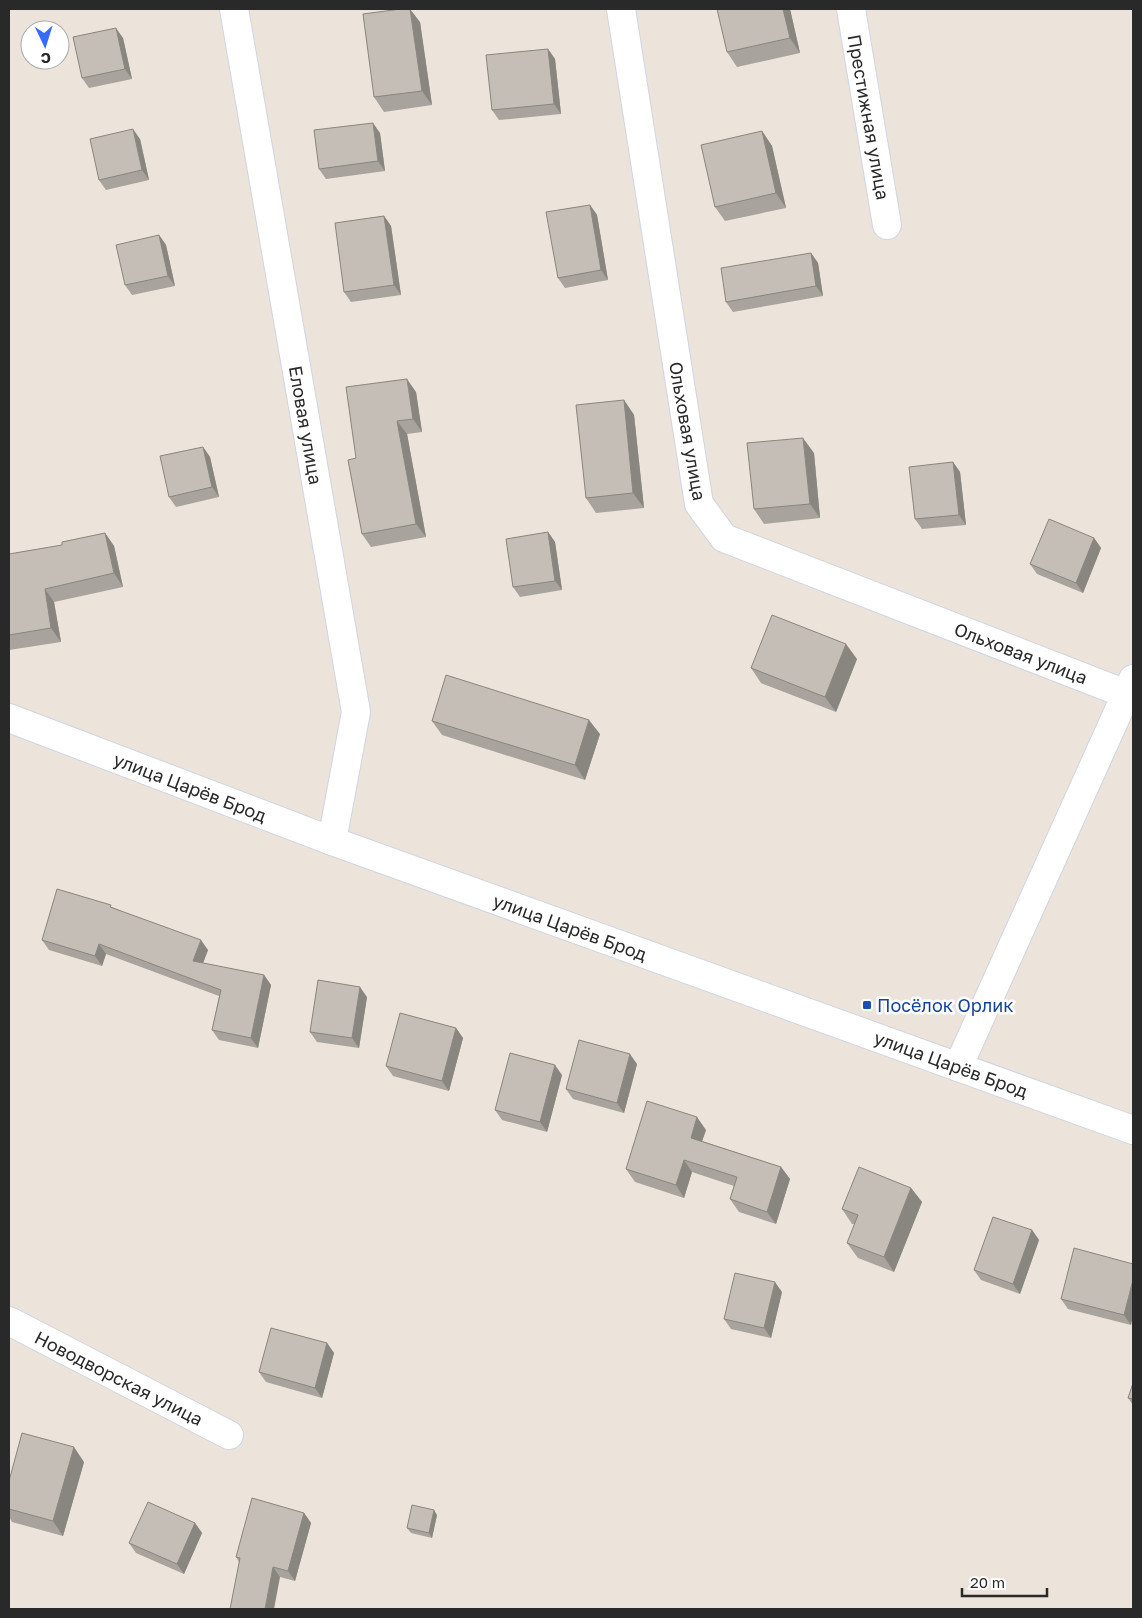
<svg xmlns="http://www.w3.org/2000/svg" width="1142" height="1618" viewBox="0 0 1142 1618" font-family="'Golos Text',sans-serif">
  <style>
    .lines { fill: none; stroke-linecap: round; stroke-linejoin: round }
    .street-casing { stroke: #cfd5e3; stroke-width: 30 }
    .secondary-casing { stroke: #cfd5e3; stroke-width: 30 }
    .street { stroke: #fff; stroke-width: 28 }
    .secondary { stroke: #fff; stroke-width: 28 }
    .wall { fill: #a9a39d }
    .shaded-wall { fill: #89857f }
    .building { fill: #c4beb6; stroke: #89857f }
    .transit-dot { fill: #1a4fb4; stroke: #fff; stroke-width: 2 }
    .labels { text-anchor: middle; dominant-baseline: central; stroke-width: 5; stroke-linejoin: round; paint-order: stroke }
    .street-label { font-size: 18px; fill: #292929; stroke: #fff }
    .transit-label { font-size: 18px; fill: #164399; stroke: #fff; text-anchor: start }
  </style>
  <rect width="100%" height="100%" fill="#ece3da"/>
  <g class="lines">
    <g class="street-casing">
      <g id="street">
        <path d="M 234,9 L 356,712 L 332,841"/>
        <path d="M 621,9 L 699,504 L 724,538 L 1126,694"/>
        <path d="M 851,9 L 887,225"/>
        <path d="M 958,1067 L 1133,679"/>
        <path d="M 9,1321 L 229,1435"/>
      </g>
    </g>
    <g class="secondary-casing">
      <path id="secondary" d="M 9,718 L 332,841 L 1133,1130"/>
    </g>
    <use href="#street" class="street"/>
    <use href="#secondary" class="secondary"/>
  </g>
  <g class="wall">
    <path d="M 790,9 L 800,53 L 737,67 L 727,52 Z"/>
    <path d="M 420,22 L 432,105 L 384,112 L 374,97 Z"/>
    <path d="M 123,38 L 132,79 L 89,88 L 82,78 Z"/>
    <path d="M 548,49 L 555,59 L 561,114 L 499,120 L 492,110 Z"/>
    <path d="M 762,131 L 772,146 L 786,208 L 725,221 L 715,207 Z"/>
    <path d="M 380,133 L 385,171 L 326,179 L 319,169 Z"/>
    <path d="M 140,139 L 149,180 L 106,190 L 99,180 Z"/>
    <path d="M 590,205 L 597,215 L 608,280 L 565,288 L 558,278 Z"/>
    <path d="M 384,216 L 391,226 L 401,295 L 351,302 L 344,292 Z"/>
    <path d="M 159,235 L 166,245 L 175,286 L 132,295 L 125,285 Z"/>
    <path d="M 811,253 L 818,263 L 823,296 L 733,312 L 726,302 Z"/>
    <path d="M 416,392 L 422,432 L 407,434 L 426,537 L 371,547 L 362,534 L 356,458 Z"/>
    <path d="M 624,400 L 634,415 L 644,508 L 596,513 L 586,498 Z"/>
    <path d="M 203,447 L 210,457 L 219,497 L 176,507 L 169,497 Z"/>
    <path d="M 814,453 L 820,518 L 764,524 L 754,509 Z"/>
    <path d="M 953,462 L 960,472 L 966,525 L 922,529 L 915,519 Z"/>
    <path d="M 548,532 L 555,542 L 562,590 L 520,597 L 513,587 Z"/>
    <path d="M 105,533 L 114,546 L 123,587 L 54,602 L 61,642 L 9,650 L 9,554 L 62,545 Z"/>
    <path d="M 1094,538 L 1101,548 L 1083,593 L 1037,574 L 1030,564 Z"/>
    <path d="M 857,659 L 836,712 L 761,683 L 751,668 Z"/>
    <path d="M 432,721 L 600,734 L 585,780 L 442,735 Z"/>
    <path d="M 112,907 L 208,950 L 203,963 L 264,975 L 271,985 L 258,1048 L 219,1040 L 212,1030 L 219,996 L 106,954 L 102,966 L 49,950 L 42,940 Z"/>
    <path d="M 367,997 L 359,1048 L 317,1042 L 310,1032 Z"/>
    <path d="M 456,1028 L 463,1038 L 449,1091 L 393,1076 L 386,1066 Z"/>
    <path d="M 637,1064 L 624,1113 L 573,1099 L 566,1089 Z"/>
    <path d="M 562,1075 L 547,1132 L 502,1120 L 495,1110 Z"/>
    <path d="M 706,1130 L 702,1141 L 781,1167 L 790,1179 L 776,1224 L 739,1212 L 730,1199 L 734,1186 L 692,1172 L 684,1198 L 635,1182 L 626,1169 Z"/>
    <path d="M 911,1188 L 922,1202 L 894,1272 L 858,1258 L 847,1243 L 855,1224 L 852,1224 L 842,1209 Z"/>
    <path d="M 1032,1230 L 1039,1240 L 1020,1294 L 981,1280 L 974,1270 Z"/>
    <path d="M 1133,1264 L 1131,1325 L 1068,1309 L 1061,1299 Z"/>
    <path d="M 782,1292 L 771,1338 L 731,1329 L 724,1319 Z"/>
    <path d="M 327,1343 L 334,1353 L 322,1398 L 266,1382 L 259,1372 Z"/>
    <path d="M 1128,1398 L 1133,1399 L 1133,1405 Z"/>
    <path d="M 84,1462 L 63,1536 L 12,1522 L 9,1517 L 9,1481 Z"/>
    <path d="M 304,1513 L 311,1523 L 295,1581 L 280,1577 L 239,1562 L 236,1557 Z"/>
    <path d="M 437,1515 L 432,1538 L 411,1533 L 407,1528 Z"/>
    <path d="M 195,1523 L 202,1533 L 184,1574 L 136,1553 L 129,1543 Z"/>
  </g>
  <g class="shaded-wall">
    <path d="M 410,9 L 420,22 L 432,105 L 422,91 Z"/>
    <path d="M 783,9 L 790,9 L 800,53 L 790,38 Z"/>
    <path d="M 116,28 L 123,38 L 132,79 L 125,69 Z"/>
    <path d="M 548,49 L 555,59 L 561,114 L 554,104 Z"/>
    <path d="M 373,123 L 380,133 L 385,171 L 378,161 Z"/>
    <path d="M 133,129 L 140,139 L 149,180 L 142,170 Z"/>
    <path d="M 762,131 L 772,146 L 786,208 L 776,193 Z"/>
    <path d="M 590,205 L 597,215 L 608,280 L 601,270 Z"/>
    <path d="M 384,216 L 391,226 L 401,295 L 394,285 Z"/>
    <path d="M 159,235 L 166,245 L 175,286 L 168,276 Z"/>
    <path d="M 811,253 L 818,263 L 823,296 L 816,286 Z"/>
    <path d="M 407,379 L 416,392 L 422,432 L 413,419 Z"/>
    <path d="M 624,400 L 634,415 L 644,508 L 633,493 Z"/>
    <path d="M 397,421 L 407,434 L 426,537 L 416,524 Z"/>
    <path d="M 803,438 L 814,453 L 820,518 L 810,504 Z"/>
    <path d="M 203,447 L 210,457 L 219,497 L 212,487 Z"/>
    <path d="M 953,462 L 960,472 L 966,525 L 959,515 Z"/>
    <path d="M 548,532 L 555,542 L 562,590 L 555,581 Z"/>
    <path d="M 105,533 L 114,546 L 123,587 L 114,573 Z"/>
    <path d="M 1094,538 L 1101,548 L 1083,593 L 1076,583 Z"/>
    <path d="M 45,589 L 54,602 L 61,642 L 51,628 Z"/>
    <path d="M 846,644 L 857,659 L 836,712 L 825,697 Z"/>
    <path d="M 589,720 L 600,734 L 585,780 L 575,765 Z"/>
    <path d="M 201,940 L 208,950 L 200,971 L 193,961 Z"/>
    <path d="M 99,944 L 106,954 L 102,966 L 95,956 Z"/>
    <path d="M 264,975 L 271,985 L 258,1048 L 251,1038 Z"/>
    <path d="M 360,987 L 367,997 L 359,1048 L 352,1038 Z"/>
    <path d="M 456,1028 L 463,1038 L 449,1091 L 442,1081 Z"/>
    <path d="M 630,1054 L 637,1064 L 624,1113 L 617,1103 Z"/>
    <path d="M 555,1065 L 562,1075 L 547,1132 L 540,1122 Z"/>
    <path d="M 697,1117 L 706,1130 L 699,1150 L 691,1138 Z"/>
    <path d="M 684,1160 L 692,1172 L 684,1198 L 676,1185 Z"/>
    <path d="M 781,1167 L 790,1179 L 776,1224 L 767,1212 Z"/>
    <path d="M 911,1188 L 922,1202 L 894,1272 L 884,1257 Z"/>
    <path d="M 1032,1230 L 1039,1240 L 1020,1294 L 1013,1284 Z"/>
    <path d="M 1133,1280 L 1133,1316 L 1131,1325 L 1124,1315 Z"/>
    <path d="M 775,1282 L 782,1292 L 771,1338 L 764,1328 Z"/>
    <path d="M 327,1343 L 334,1353 L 322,1398 L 315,1388 Z"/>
    <path d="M 74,1447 L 84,1462 L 63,1536 L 53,1521 Z"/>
    <path d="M 434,1510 L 437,1515 L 432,1538 L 429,1533 Z"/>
    <path d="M 304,1513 L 311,1523 L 295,1581 L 288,1571 Z"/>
    <path d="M 195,1523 L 202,1533 L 184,1574 L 177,1564 Z"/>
    <path d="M 273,1567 L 280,1577 L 274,1609 L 265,1609 Z"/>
  </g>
  <g class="building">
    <path d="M 401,9 L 410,9 L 422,91 L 374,97 L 363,14 Z"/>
    <path d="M 717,9 L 783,9 L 790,38 L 727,52 Z"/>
    <path d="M 116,28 L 125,69 L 82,78 L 73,37 Z"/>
    <path d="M 548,49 L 554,104 L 492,110 L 486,55 Z"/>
    <path d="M 373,123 L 378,161 L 319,169 L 314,130 Z"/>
    <path d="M 133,129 L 142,170 L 99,180 L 90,139 Z"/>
    <path d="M 762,131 L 776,193 L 715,207 L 701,145 Z"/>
    <path d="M 590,205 L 601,270 L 558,278 L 546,212 Z"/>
    <path d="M 384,216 L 394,285 L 344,292 L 335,223 Z"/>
    <path d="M 159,235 L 168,276 L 125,285 L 116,245 Z"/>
    <path d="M 811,253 L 816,286 L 726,302 L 721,268 Z"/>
    <path d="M 407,379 L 413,419 L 397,421 L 416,524 L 362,534 L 348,460 L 356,458 L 346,387 Z"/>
    <path d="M 624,400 L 633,493 L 586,498 L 576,405 Z"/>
    <path d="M 803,438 L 810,504 L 754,509 L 747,443 Z"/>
    <path d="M 203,447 L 212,487 L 169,497 L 160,456 Z"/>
    <path d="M 953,462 L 959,515 L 915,519 L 909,467 Z"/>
    <path d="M 1049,519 L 1094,538 L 1076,583 L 1030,564 Z"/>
    <path d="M 548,532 L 555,581 L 513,587 L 506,539 Z"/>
    <path d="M 105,533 L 114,573 L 45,589 L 51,628 L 9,635 L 9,554 L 62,545 L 62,542 Z"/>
    <path d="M 772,615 L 846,644 L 825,697 L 751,668 Z"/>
    <path d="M 446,675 L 589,720 L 575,765 L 432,721 Z"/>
    <path d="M 57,889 L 111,905 L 110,907 L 201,940 L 193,961 L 264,975 L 251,1038 L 212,1030 L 221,990 L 99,944 L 95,956 L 42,940 Z"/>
    <path d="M 318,980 L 360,987 L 352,1038 L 310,1032 Z"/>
    <path d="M 400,1013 L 456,1028 L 442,1081 L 386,1066 Z"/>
    <path d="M 579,1040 L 630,1054 L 617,1103 L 566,1089 Z"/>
    <path d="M 510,1053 L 555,1065 L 540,1122 L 495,1110 Z"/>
    <path d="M 647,1101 L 697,1117 L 691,1138 L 781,1167 L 767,1212 L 730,1199 L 737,1177 L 684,1160 L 676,1185 L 626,1169 Z"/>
    <path d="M 859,1167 L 911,1188 L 884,1257 L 847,1243 L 858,1215 L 842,1209 Z"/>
    <path d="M 993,1217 L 1032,1230 L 1013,1284 L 974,1270 Z"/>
    <path d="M 1074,1248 L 1133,1264 L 1133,1280 L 1124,1315 L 1061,1299 Z"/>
    <path d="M 735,1273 L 775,1282 L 764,1328 L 724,1319 Z"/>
    <path d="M 271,1328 L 327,1343 L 315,1388 L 259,1372 Z"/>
    <path d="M 1133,1383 L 1133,1399 L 1128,1398 Z"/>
    <path d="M 22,1433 L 74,1447 L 53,1521 L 9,1509 L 9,1481 Z"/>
    <path d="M 252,1498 L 304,1513 L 288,1571 L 273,1567 L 265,1609 L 230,1609 L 240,1558 L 236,1557 Z"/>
    <path d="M 148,1502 L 195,1523 L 177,1564 L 129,1543 Z"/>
    <path d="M 412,1505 L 434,1510 L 429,1533 L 407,1528 Z"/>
  </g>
  <rect class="transit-dot" x="862" y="1000" width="10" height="10" rx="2.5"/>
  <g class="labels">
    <g class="street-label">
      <text transform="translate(869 117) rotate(80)">Престижная улица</text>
      <text transform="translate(306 425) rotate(80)">Еловая улица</text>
      <text transform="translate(688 431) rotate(80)">Ольховая улица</text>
      <text transform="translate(1021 653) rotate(21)">Ольховая улица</text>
      <text transform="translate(190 787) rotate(21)">улица Царёв Брод</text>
      <text transform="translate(570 927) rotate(20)">улица Царёв Брод</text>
      <text transform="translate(951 1064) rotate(20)">улица Царёв Брод</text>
      <text transform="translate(119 1378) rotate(27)">Новодворская улица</text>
    </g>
    <g class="transit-label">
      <text x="877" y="1005">Посёлок Орлик</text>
    </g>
  </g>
  <rect width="1142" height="1618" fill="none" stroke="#292929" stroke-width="20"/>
  <g transform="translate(45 45) rotate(176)"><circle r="24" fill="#ffffff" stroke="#a9a9a9"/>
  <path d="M0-4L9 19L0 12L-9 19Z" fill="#356cff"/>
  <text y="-8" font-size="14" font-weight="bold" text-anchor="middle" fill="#292929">С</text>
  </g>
  <path d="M962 1588v8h85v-8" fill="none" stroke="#292929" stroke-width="2.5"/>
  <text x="970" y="1588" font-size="15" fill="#292929" stroke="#ffffff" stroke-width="4" paint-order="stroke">20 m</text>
</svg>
